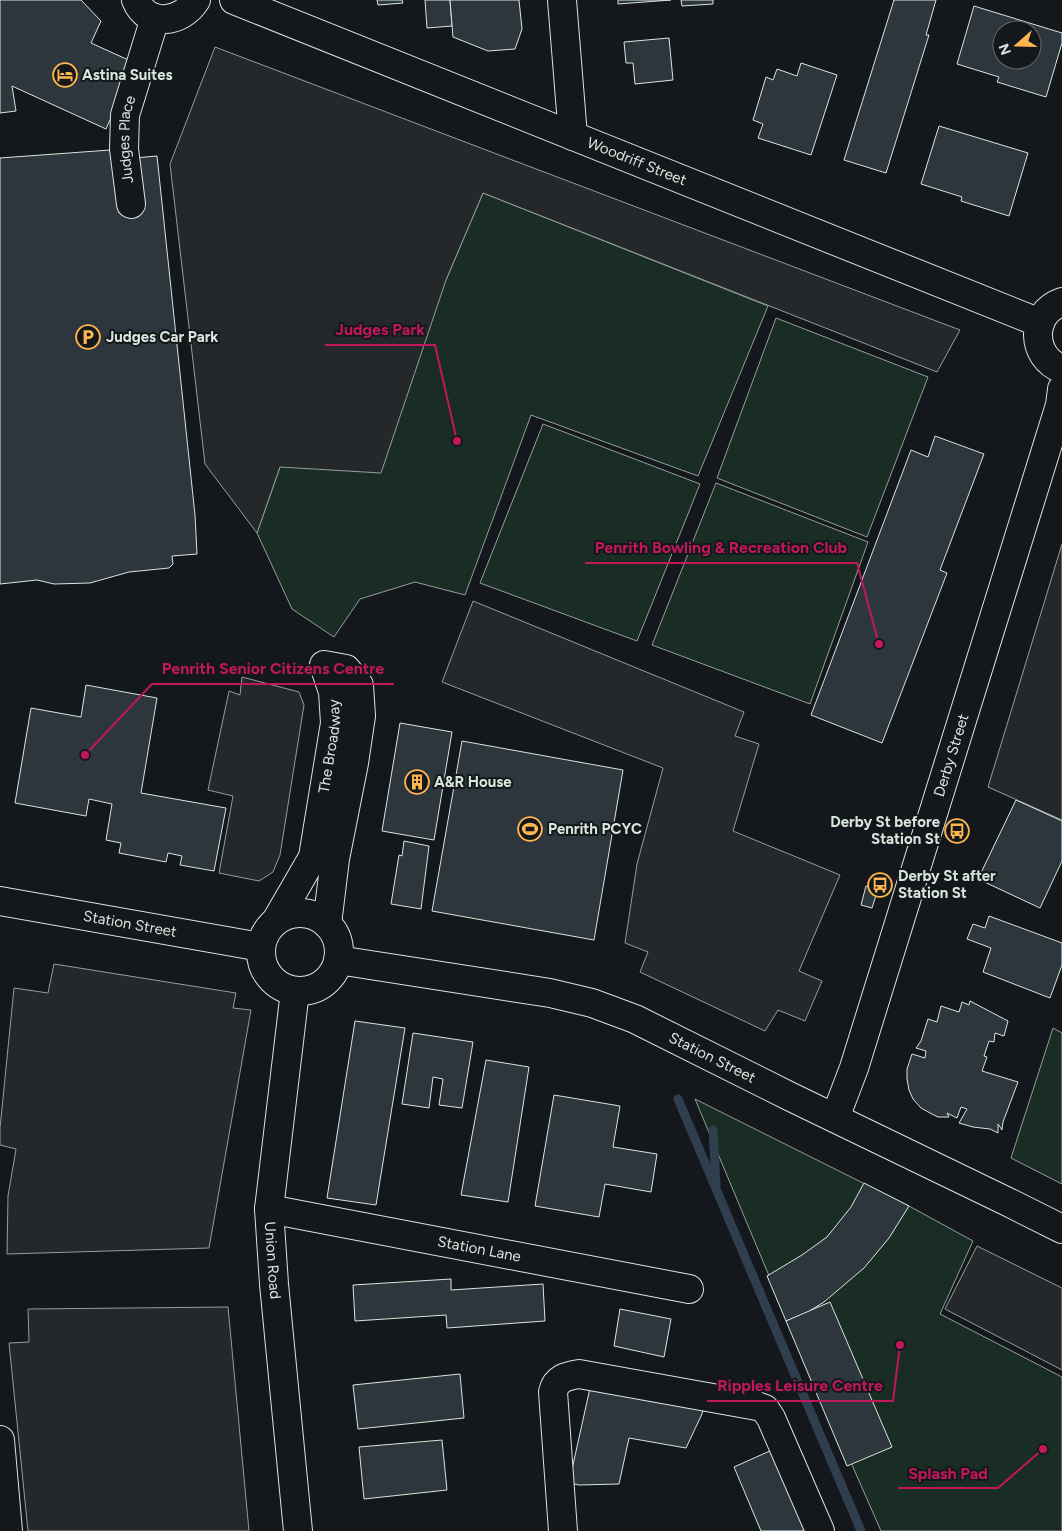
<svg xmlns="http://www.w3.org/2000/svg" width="1062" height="1531" viewBox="0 0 1062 1531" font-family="Figtree,sans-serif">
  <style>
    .green { fill: #1a2d24; stroke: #939e99 }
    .parking { fill: #24282b; stroke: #939e99 }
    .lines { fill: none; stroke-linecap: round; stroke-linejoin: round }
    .stream { stroke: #2f3f4d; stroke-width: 9 }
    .building { fill: #2c363c; stroke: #d8e6dc; fill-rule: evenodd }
    .minor-casing { stroke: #d8e6dc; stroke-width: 30 }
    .minor { stroke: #14181c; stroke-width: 28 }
    .labels { text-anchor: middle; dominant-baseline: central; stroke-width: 4; stroke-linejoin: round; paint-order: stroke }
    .poi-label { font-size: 15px; font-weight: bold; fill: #d8e6dc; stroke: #14181c; text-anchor: start }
    .street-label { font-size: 15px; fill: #d8e6dc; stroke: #14181c }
    .leader { fill: none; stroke: #c2185b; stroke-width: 2 }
    .callout-dot { fill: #c2185b; stroke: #14181c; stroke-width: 2 }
    .callout-label { font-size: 16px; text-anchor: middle; font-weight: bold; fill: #c2185b; stroke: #14181c; stroke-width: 4; stroke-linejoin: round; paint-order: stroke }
  </style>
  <rect width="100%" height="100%" fill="#14181c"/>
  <g class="green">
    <path d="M 483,193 L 768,306 L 698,476 L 531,415 L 465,595 L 415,582 L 360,599 L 334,637 L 292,609 L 257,533 L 280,467 L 446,280 Z"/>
    <path d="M 776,318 L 928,377 L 867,537 L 717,478 Z"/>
    <path d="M 543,424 L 700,484 L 637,641 L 480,583 Z"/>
    <path d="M 716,483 L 868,542 L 810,704 L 652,645 Z"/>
    <path d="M 1053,1028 L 1062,1033 L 1062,1184 L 1011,1158 Z"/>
    <path d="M 695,1099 L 909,1206 L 973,1241 L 940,1314 L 1062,1377 L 1062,1531 L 881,1531 L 767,1271 Z"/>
  </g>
  <g class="parking">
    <path d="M 215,47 L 960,330 L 937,372 L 483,193 L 446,280 L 381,473 L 280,467 L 257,533 L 205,464 L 170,164 Z"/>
    <path d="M 1062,544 L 1062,820 L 988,787 Z"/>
    <path d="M 473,601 L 744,712 L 735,736 L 759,744 L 733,831 L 840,875 L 799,971 L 822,981 L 805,1021 L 778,1010 L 765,1031 L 640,972 L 648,952 L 625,943 L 637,864 L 663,768 L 442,682 Z"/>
    <path d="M 242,677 L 299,692 L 304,705 L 280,855 L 273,872 L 259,881 L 219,873 L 233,796 L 208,790 L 229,691 L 240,695 Z"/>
    <path d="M 54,964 L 236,993 L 233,1008 L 251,1010 L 209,1248 L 7,1254 L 8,1196 L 16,1149 L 0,1145 L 0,1128 L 14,988 L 48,993 Z"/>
    <path d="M 977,1246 L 1062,1288 L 1062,1370 L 945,1309 Z"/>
    <path d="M 228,1307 L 249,1531 L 28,1531 L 9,1343 L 29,1342 L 28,1309 Z"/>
  </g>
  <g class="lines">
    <g class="stream">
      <path d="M 678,1099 L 861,1531"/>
      <path d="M 713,1130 L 716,1185"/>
    </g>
  </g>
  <g class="building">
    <path d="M 0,0 L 81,0 L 101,21 L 91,43 L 135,63 L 106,129 L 12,86 L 16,111 L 0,113 Z"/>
    <path d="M 377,0 L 402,0 L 403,3 L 378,5 Z"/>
    <path d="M 425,0 L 450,0 L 452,26 L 427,28 Z"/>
    <path d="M 450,0 L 519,0 L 522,29 L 515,49 L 488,51 L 453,37 Z"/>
    <path d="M 618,0 L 671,0 L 618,4 Z"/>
    <path d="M 681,0 L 713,0 L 713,4 L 682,6 Z"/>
    <path d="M 894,0 L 936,0 L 926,35 L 929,35 L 886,173 L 844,160 Z"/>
    <path d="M 974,6 L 1062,33 L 1062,43 L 1046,97 L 997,82 L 999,77 L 957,64 ZM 1002,30 L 1032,30 L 1032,60 L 1002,60 Z"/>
    <path d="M 669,38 L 673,80 L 635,84 L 633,63 L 626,63 L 624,42 Z"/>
    <path d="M 801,63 L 837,75 L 811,155 L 758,138 L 763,124 L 753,120 L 766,77 L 773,80 L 777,69 L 797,76 Z"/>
    <path d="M 939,126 L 1028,153 L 1009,216 L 961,201 L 962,197 L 921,184 Z"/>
    <path d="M 124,149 L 134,158 L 157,156 L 195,515 L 197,554 L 172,556 L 173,564 L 169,568 L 129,572 L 90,583 L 54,584 L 37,580 L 0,584 L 0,158 Z"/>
    <path d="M 935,436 L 984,454 L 940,570 L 947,573 L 882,743 L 811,715 L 911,450 L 928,457 Z"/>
    <path d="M 86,685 L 157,698 L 141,793 L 226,808 L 214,871 L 180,865 L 182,856 L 168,853 L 166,862 L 119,853 L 121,843 L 106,840 L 112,804 L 89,799 L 86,816 L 15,803 L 31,708 L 81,717 Z"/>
    <path d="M 400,723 L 452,732 L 434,840 L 382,831 Z"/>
    <path d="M 462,741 L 623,770 L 594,940 L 432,911 Z"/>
    <path d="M 1016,800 L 1062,821 L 1062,861 L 1040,908 L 978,879 Z"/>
    <path d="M 404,841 L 429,846 L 421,909 L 391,904 L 399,855 L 402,856 Z"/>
    <path d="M 866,886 L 878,889 L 872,908 L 861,905 Z"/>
    <path d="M 989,916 L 1062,943 L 1062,965 L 1050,998 L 983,972 L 991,948 L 967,939 L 973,924 L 985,928 Z"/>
    <path d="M 970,1001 L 1008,1021 L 1004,1036 L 995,1033 L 994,1042 L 989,1041 L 984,1056 L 987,1057 L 982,1071 L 1018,1082 L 1003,1122 L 1002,1130 L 998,1124 L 998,1133 L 990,1129 L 973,1127 L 959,1123 L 967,1109 L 961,1107 L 957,1118 L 947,1113 L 949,1117 L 938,1117 L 930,1113 L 921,1108 L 913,1099 L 909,1090 L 907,1079 L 907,1069 L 912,1054 L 925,1058 L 926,1051 L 916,1048 L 921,1041 L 928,1019 L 937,1022 L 941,1006 L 959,1012 L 962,1002 L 969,1005 Z"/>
    <path d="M 355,1021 L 405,1028 L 376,1205 L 327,1198 Z"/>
    <path d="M 413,1033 L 473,1042 L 462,1108 L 439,1105 L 443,1079 L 433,1077 L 429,1108 L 402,1104 Z"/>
    <path d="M 486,1060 L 529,1067 L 508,1202 L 461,1195 Z"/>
    <path d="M 554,1095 L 620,1106 L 613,1147 L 657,1154 L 651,1192 L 605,1184 L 599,1217 L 535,1206 Z"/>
    <path d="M 864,1183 L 909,1206 L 889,1238 L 864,1268 L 824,1302 L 806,1313 L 786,1321 L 767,1276 L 802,1255 L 827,1237 L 851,1207 Z"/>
    <path d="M 451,1279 L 451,1290 L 543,1284 L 545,1321 L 447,1328 L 446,1315 L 355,1321 L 353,1285 Z"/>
    <path d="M 830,1302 L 892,1447 L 847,1466 L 786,1321 Z"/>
    <path d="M 620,1309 L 671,1319 L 664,1357 L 614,1346 Z"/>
    <path d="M 460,1374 L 464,1418 L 358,1429 L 353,1385 Z"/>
    <path d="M 592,1379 L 705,1401 L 702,1414 L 686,1448 L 629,1438 L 619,1484 L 579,1485 L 569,1483 Z"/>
    <path d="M 442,1440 L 447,1490 L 364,1499 L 359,1447 Z"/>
    <path d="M 772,1450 L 809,1531 L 761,1531 L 734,1467 Z"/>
  </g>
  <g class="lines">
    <g class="minor-casing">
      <g id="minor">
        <path d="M 136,0 C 147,28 182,23 196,0"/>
        <path id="s1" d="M 234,0 L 1040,323"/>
        <path d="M 562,0 L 573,136"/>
        <path id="s2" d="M 131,204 L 124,149 L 125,115 L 155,18"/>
        <path d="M 1062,302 C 1029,313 1031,358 1062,369"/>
        <path id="s3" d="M 0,901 L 261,947"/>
        <circle cx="300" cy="952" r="39"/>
        <path id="s4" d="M 276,921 L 313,857 L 335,723 L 333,692 L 324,665 L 346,669 L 359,685 L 361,716 L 354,763 L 335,859 L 327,924"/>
        <path id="s5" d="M 338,960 L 550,993 L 592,1003 L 635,1019 L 791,1097 L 1008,1202 L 1062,1229"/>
        <path id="s6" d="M 295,991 L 269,1209 L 274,1284 L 298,1531"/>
        <path id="s7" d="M 835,1118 L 854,1068 L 1060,405 L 1062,389"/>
        <path id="s8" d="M 269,1209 L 689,1289"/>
        <path d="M 0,1440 L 8,1531"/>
        <path d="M 563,1531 L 553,1392 C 556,1378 567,1376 579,1374 L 757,1406 L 765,1409 L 771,1418 L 820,1531"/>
      </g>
    </g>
    <use href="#minor" class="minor"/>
  </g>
  <defs>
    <g id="hotel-ring" transform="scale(1.25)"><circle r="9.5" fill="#14181c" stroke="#ffb74d" stroke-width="1.5"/><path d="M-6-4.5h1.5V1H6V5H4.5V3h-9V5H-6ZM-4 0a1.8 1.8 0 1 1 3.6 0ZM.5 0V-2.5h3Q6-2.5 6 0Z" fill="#ffb74d"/></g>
    <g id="parking-ring" transform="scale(1.25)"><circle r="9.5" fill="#14181c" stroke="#ffb74d" stroke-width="1.5"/><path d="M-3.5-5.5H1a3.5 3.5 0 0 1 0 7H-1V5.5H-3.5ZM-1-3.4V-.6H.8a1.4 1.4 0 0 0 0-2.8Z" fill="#ffb74d"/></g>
    <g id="building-ring" transform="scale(1.25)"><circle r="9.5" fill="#14181c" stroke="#ffb74d" stroke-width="1.5"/><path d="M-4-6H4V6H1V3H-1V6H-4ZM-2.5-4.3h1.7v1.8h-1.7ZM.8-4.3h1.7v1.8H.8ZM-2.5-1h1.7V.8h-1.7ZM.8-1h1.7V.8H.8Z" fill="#ffb74d"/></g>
    <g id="stadium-ring" transform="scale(1.25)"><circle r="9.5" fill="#14181c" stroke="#ffb74d" stroke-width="1.5"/><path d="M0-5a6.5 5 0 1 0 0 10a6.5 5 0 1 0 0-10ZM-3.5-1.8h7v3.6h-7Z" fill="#ffb74d"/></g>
    <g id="bus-ring" transform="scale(1.25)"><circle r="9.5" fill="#14181c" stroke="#ffb74d" stroke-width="1.5"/><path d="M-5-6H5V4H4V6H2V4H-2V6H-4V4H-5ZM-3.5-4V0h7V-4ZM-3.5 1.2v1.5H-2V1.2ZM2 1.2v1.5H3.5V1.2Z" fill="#ffb74d"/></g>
  </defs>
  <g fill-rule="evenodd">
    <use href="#hotel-ring" x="65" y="75"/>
    <use href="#parking-ring" x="88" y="337"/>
    <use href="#building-ring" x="417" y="782"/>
    <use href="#stadium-ring" x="530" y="829"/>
    <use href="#bus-ring" x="957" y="831"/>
    <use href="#bus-ring" x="880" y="885"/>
  </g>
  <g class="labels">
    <g class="poi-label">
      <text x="82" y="75">Astina Suites</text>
      <text x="106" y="337">Judges Car Park</text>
      <text x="434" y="782">A&amp;R House</text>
      <text x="940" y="822" text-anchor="end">Derby St before<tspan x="940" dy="17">Station St</tspan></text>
      <text x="548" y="829">Penrith PCYC</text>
      <text x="898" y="876">Derby St after<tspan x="898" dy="17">Station St</tspan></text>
    </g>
    <g class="street-label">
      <text stroke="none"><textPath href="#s2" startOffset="65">Judges Place</textPath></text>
      <text stroke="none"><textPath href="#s1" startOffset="434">Woodriff Street</textPath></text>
      <text stroke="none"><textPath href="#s4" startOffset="186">The Broadway</textPath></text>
      <text stroke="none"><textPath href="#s7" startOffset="381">Derby Street</textPath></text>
      <text stroke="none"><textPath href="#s3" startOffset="132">Station Street</textPath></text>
      <text stroke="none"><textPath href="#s5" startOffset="390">Station Street</textPath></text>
      <text stroke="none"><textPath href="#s8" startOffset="214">Station Lane</textPath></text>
      <text stroke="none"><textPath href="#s6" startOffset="271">Union Road</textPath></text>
    </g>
  </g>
  <path class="leader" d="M457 441L435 345H325M879 644L857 563H585M85 755L152 684H394M900 1345L893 1401H707M1043 1449L998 1488H898"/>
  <g class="callout-dot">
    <circle cx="457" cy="441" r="5"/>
    <circle cx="879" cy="644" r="5"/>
    <circle cx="85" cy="755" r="5"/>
    <circle cx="900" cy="1345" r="5"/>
    <circle cx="1043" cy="1449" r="5"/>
  </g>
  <g class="callout-label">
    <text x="380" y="335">Judges Park</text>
    <text x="721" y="553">Penrith Bowling &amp; Recreation Club</text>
    <text x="273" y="674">Penrith Senior Citizens Centre</text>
    <text x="800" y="1391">Ripples Leisure Centre</text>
    <text x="948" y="1479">Splash Pad</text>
  </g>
  <g transform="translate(1017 45) rotate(250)"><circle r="24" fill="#14181c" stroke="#626a69"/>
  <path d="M0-4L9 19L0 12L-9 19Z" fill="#ffb74d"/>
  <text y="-8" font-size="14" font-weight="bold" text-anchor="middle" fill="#d8e6dc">N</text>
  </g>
</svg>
